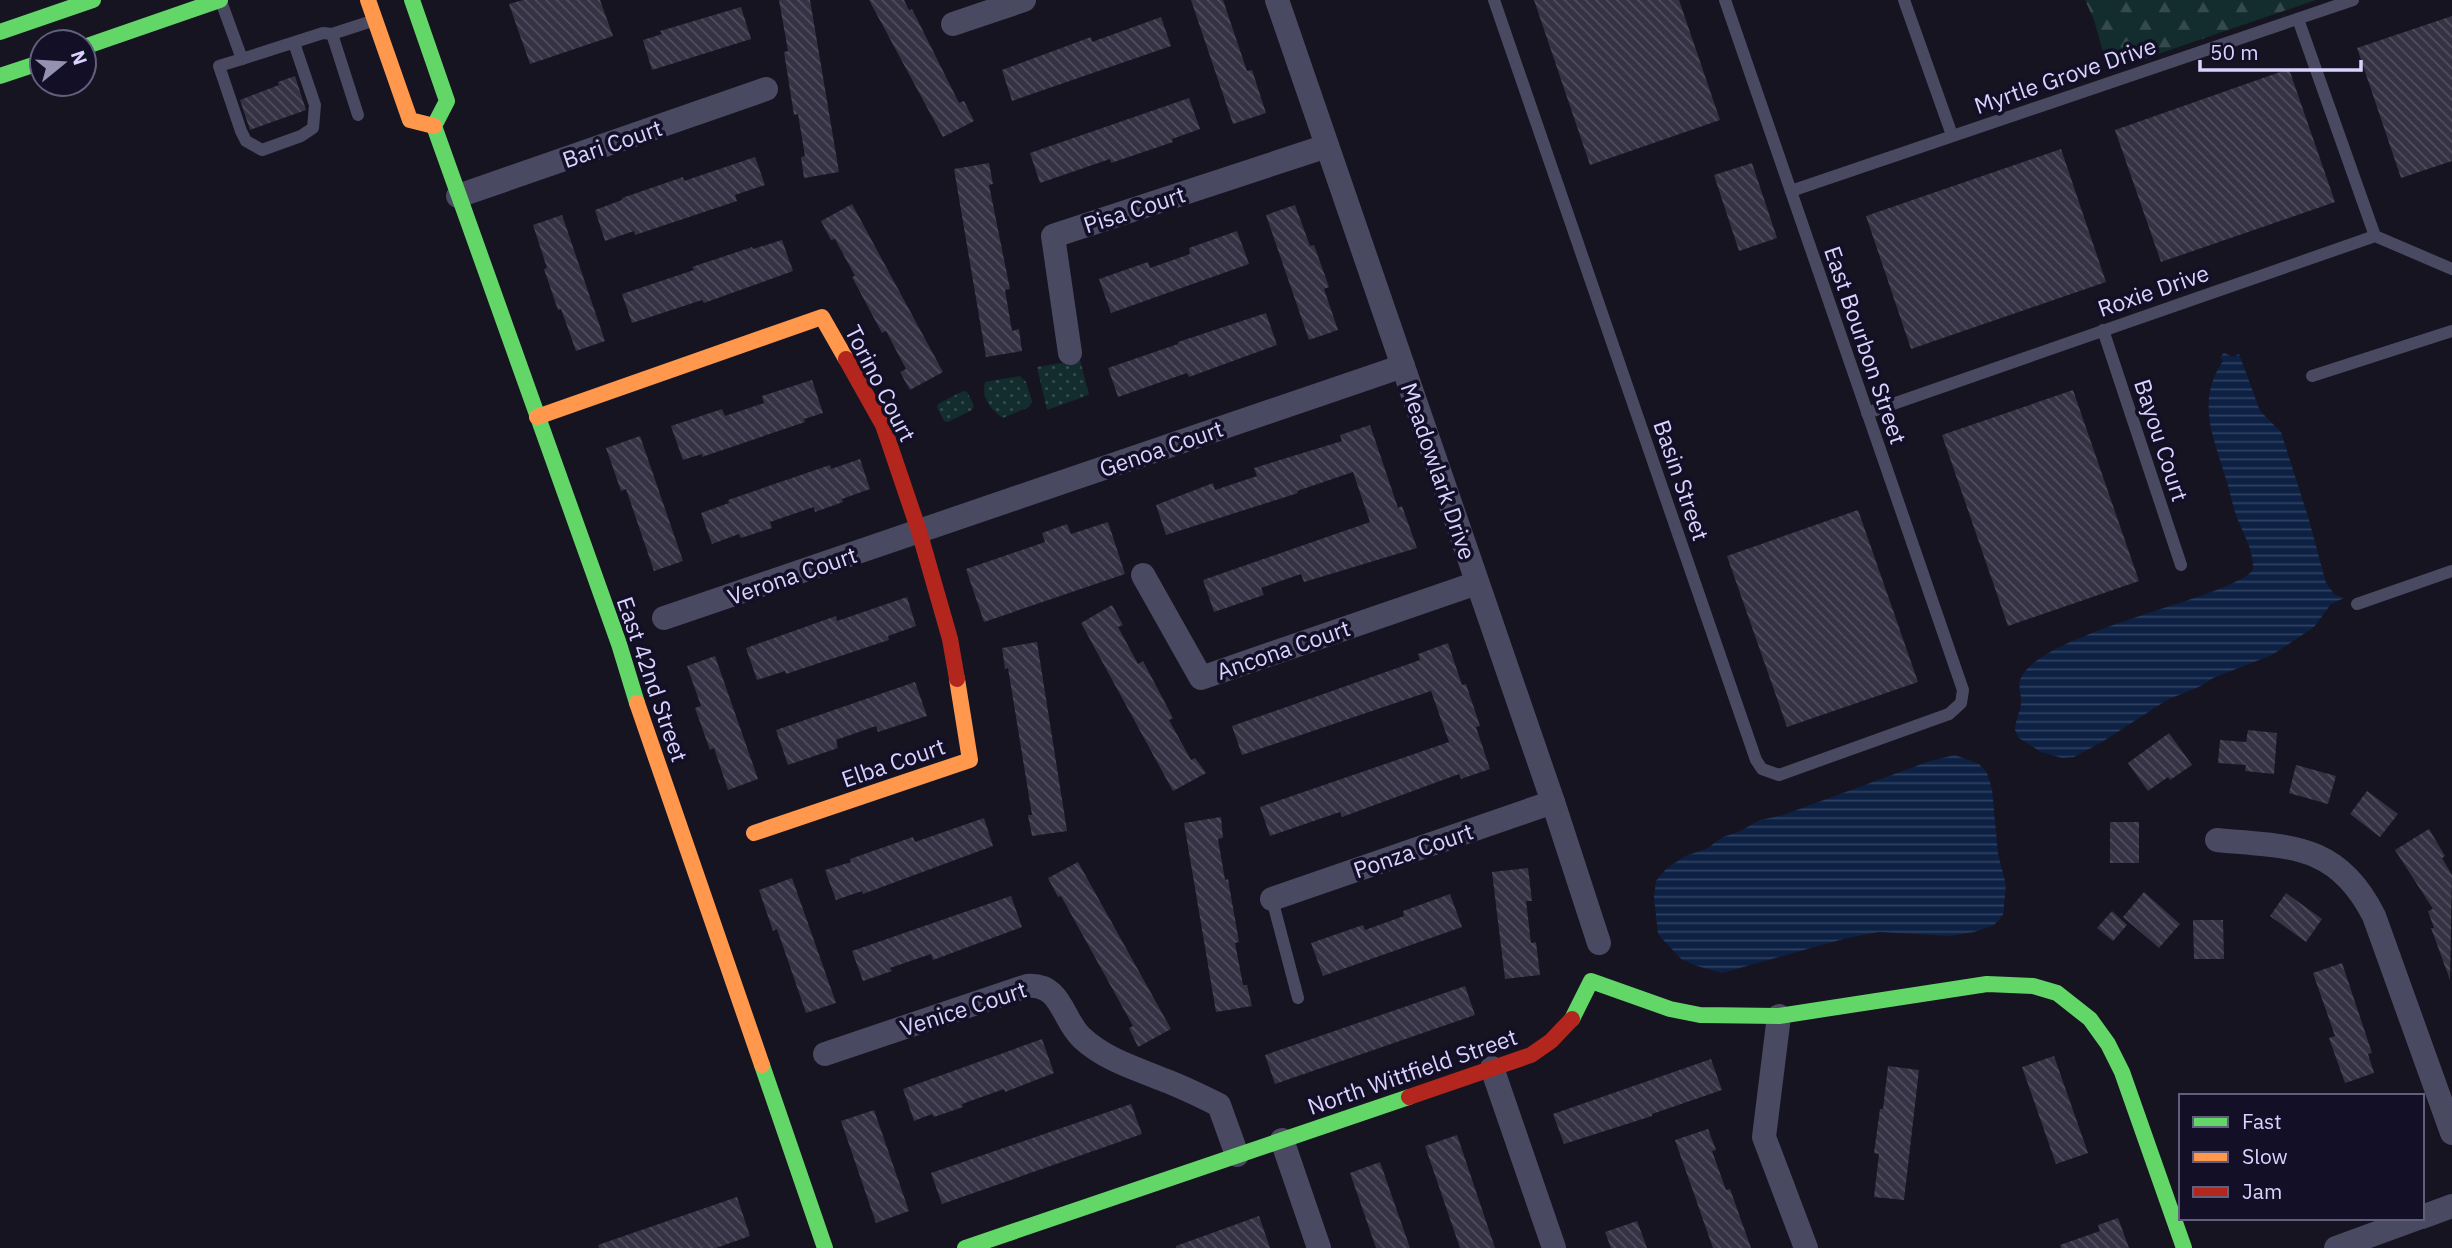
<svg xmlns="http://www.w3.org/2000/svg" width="2452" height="1248" viewBox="0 0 2452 1248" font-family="'IBM Plex Sans',sans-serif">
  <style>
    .grass { fill: url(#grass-dots) }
    .forest { fill: url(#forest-firs) }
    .water { fill: url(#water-rules) }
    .building { fill: url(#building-back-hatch) }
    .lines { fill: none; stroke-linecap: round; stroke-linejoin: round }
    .lane { stroke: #4a4962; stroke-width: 12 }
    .street { stroke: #4a4962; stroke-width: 24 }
    .fast { stroke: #63d668; stroke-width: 16 }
    .slow { stroke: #ff974d; stroke-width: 16 }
    .jam { stroke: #b3261e; stroke-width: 16 }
    .labels { text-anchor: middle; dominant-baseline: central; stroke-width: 7; stroke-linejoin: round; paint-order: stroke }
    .street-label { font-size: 23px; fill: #d9d4ff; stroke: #130f26 }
  </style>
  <defs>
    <pattern id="grass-dots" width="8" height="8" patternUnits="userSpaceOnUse" patternTransform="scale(1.75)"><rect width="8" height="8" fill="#132c2d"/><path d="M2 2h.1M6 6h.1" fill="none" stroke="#354a4c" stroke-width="1.8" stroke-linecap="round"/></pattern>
    <pattern id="forest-firs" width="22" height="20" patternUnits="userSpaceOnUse" patternTransform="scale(1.75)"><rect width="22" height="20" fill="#132c2d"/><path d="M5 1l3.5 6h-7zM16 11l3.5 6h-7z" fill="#354a4c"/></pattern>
    <pattern id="water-rules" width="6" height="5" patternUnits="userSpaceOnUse" patternTransform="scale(1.75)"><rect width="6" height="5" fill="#0d2144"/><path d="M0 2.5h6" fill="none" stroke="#304060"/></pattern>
    <pattern id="building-back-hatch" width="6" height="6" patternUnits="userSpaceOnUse" patternTransform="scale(1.75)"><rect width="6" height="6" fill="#343243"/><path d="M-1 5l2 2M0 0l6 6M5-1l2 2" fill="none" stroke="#514f5f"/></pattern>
  </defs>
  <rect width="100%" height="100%" fill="#161421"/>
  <g class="grass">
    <path d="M 1080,360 L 1089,395 L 1047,410 L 1037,367 Z"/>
    <path d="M 1020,376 L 1026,382 L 1032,401 L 1029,407 L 1003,418 C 990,409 981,398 985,382 Z"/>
    <path d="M 963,391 L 967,392 L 974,405 L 972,410 L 948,422 L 944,421 L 937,407 L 938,404 Z"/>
  </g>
  <path class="forest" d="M 2085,0 L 2316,0 L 2123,66 L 2105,59 L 2094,20 Z"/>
  <g class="water">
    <path d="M 2224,353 L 2233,357 L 2239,354 L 2260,411 L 2281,432 L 2309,520 L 2326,583 L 2335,595 L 2344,598 L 2331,604 L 2314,627 L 2272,655 L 2213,678 L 2201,686 L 2167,700 L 2102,742 L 2074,757 L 2062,758 L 2041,752 L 2019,738 L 2015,730 C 2015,721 2020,713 2021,704 C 2022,695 2017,686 2021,678 C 2038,639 2183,606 2226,586 C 2236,581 2245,579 2253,570 C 2254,551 2244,535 2237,518 C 2232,505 2230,490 2225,476 C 2213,435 2196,401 2223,361 L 2220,357 Z"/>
    <path d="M 1955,755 L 1979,764 L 1987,773 L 1992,789 L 1998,854 L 2006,885 L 2003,915 L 1994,925 L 1974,932 L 1950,936 L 1879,932 L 1847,938 L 1722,973 L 1697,966 L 1681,959 L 1658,934 L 1654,897 L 1656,881 L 1666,869 L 1685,856 L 1706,849 L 1723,837 L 1738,832 L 1760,820 L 1783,815 L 1930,761 Z"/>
  </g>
  <g class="building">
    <path d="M 523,0 L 600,0 L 613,36 L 530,64 L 509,4 Z"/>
    <path d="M 779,0 L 810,0 L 839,172 L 804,178 L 801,157 L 805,156 L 798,114 L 794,115 L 784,52 L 788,51 Z"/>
    <path d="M 869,0 L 904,0 L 909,10 L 912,9 L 959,103 L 964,101 L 974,121 L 943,137 Z"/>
    <path d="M 1191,0 L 1223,0 L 1247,71 L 1252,70 L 1266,113 L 1233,124 Z"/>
    <path d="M 1534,0 L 1679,0 L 1720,120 L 1590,165 Z"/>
    <path d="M 741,7 L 751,39 L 652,70 L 643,40 L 662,34 L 660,31 Z"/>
    <path d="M 2452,16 L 2452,161 L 2401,178 L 2357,48 Z"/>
    <path d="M 1161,17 L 1171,46 L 1012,101 L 1002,70 L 1091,37 L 1092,42 Z"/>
    <path d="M 2289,69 L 2335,202 L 2161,262 L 2115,130 Z"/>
    <path d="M 295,76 L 306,110 L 250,130 L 240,100 L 279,85 L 278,82 Z"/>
    <path d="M 1189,98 L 1200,129 L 1172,139 L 1173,142 L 1111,163 L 1110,159 L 1040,183 L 1030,153 Z"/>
    <path d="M 2061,149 L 2106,282 L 1911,349 L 1866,216 Z"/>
    <path d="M 755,157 L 765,185 L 735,195 L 737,201 L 635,235 L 634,231 L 605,241 L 595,210 L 622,200 L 622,198 L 683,177 L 684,181 Z"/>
    <path d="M 989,163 L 993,184 L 989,185 L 1010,289 L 1005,290 L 1012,331 L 1019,329 L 1022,351 L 986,357 L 954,169 Z"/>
    <path d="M 1752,163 L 1777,238 L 1739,251 L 1714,175 Z"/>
    <path d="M 852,204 L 943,372 L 910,390 L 900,372 L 906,369 L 886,331 L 882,333 L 852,277 L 855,276 L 835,239 L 831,240 L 821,221 Z"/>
    <path d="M 1295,205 L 1310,246 L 1314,245 L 1329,287 L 1324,289 L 1338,330 L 1309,340 L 1266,215 Z"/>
    <path d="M 562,215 L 605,341 L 576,351 L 561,309 L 558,310 L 544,269 L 547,268 L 533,225 Z"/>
    <path d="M 1237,231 L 1249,264 L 1111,313 L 1099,279 L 1148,262 L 1150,268 L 1190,254 L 1189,248 Z"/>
    <path d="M 782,240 L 793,271 L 704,303 L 702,300 L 632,323 L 622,294 L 694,270 L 692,267 L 752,247 L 753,249 Z"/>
    <path d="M 1266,313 L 1277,345 L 1189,377 L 1187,373 L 1118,397 L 1108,368 L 1178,344 L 1178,342 Z"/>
    <path d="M 812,380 L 823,413 L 804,419 L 805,422 L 702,457 L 702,454 L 683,460 L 671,426 L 722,409 L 725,416 L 764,403 L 762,396 Z"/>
    <path d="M 2073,390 L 2139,581 L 2008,626 L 1942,435 Z"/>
    <path d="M 1370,425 L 1398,508 L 1402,506 L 1417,548 L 1304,582 L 1301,574 L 1261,588 L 1264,595 L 1214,612 L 1203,580 L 1370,522 L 1353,472 L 1297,491 L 1298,493 L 1166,535 L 1156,505 L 1213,483 L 1215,490 L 1257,476 L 1254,468 L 1342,441 L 1340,435 Z"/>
    <path d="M 640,436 L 683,561 L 654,571 L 626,489 L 621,491 L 606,448 Z"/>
    <path d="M 860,459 L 870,489 L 842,499 L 843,502 L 815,512 L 814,507 L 770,522 L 772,528 L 741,538 L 739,534 L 712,544 L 701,513 L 729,503 L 728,500 L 830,465 L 831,469 Z"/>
    <path d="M 1858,510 L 1918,682 L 1787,727 L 1727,556 Z"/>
    <path d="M 1108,522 L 1125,574 L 984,622 L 966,569 L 1045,542 L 1042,533 L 1067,524 L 1071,534 Z"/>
    <path d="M 907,597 L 916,626 L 888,636 L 889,640 L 786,674 L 785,671 L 757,680 L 746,648 L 836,616 L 837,621 Z"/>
    <path d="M 1112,605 L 1123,625 L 1118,627 L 1138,664 L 1143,661 L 1173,718 L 1169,720 L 1191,760 L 1195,758 L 1206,773 L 1173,791 L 1081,623 Z"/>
    <path d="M 1037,642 L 1067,831 L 1032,836 L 1028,815 L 1032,815 L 1008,668 L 1005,669 L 1002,648 Z"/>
    <path d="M 1448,643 L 1462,685 L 1466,684 L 1480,726 L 1476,727 L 1490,769 L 1461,779 L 1459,774 L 1342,817 L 1340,812 L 1270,836 L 1260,807 L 1449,742 L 1431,691 L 1242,755 L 1232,726 L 1420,660 L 1418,654 Z"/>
    <path d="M 715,656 L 758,779 L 728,790 L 714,748 L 710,750 L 695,708 L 701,706 L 687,666 Z"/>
    <path d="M 915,682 L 927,716 L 878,732 L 876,726 L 836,740 L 838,748 L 788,765 L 776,730 Z"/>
    <path d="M 2248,730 L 2277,733 L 2274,774 L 2245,771 L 2246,765 L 2218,763 L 2220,740 L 2246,742 Z"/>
    <path d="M 2169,733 L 2192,765 L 2170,780 L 2168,777 L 2148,791 L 2128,763 Z"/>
    <path d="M 2296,765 L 2336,776 L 2328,804 L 2289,793 Z"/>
    <path d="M 2367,791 L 2398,814 L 2380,837 L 2350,814 Z"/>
    <path d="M 1221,817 L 1223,838 L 1218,839 L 1225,880 L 1228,879 L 1239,942 L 1235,943 L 1243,985 L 1247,985 L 1252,1006 L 1216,1012 L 1184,823 Z"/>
    <path d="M 984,818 L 993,846 L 863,894 L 862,891 L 836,900 L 825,870 L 851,862 L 850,859 L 913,837 L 915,842 Z"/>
    <rect x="2110" y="822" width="29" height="41"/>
    <path d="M 2429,829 L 2445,856 L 2442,858 L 2452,875 L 2450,980 L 2431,928 L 2434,928 L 2428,911 L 2433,909 L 2395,850 Z"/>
    <path d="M 1078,862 L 1171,1029 L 1138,1047 L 1129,1028 L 1133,1026 L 1061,896 L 1058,897 L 1048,878 Z"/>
    <path d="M 1528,868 L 1532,901 L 1526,901 L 1531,943 L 1536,942 L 1540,975 L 1505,979 L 1492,872 Z"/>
    <path d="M 792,878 L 836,1003 L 806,1013 L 777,929 L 773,931 L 759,890 Z"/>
    <path d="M 2144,892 L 2180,924 L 2159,948 L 2123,917 Z"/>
    <path d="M 2286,893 L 2322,919 L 2306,942 L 2270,916 Z"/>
    <path d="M 1450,894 L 1462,927 L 1323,976 L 1311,943 L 1363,925 L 1365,930 L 1404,916 L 1403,911 Z"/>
    <path d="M 1011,896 L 1022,927 L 933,960 L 931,954 L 890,968 L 892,971 L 863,981 L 852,951 Z"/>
    <path d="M 2112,911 L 2127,925 L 2113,941 L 2097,928 Z"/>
    <path d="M 2193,920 L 2223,920 L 2224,959 L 2194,959 Z"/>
    <path d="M 2342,963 L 2372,1053 L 2368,1054 L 2374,1073 L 2345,1083 L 2329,1038 L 2335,1036 L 2313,973 Z"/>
    <path d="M 1465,986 L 1475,1015 L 1275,1084 L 1265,1055 Z"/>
    <path d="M 1042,1039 L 1054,1073 L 1005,1092 L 1004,1089 L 962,1104 L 963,1107 L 934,1117 L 932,1114 L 914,1121 L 903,1089 Z"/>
    <path d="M 2054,1056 L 2088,1153 L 2056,1164 L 2022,1067 Z"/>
    <path d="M 1711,1059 L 1722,1090 L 1652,1114 L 1652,1116 L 1564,1144 L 1553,1114 Z"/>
    <path d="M 1888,1066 L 1919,1070 L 1904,1200 L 1874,1197 L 1879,1154 L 1874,1153 L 1880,1109 L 1883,1109 Z"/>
    <path d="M 1131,1104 L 1142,1134 L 942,1204 L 931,1173 Z"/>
    <path d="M 874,1110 L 909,1211 L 876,1223 L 841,1121 Z"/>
    <path d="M 1708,1129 L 1716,1150 L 1712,1151 L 1726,1190 L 1730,1189 L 1751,1248 L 1713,1248 L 1675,1140 Z"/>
    <path d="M 1457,1135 L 1495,1248 L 1460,1248 L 1425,1146 Z"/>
    <path d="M 1380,1162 L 1410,1248 L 1376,1248 L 1350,1173 Z"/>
    <path d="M 737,1197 L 750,1236 L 716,1248 L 599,1248 L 598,1245 Z"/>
    <path d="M 1259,1216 L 1270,1248 L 1176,1248 L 1176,1246 Z"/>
    <path d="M 2118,1218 L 2129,1248 L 2061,1248 L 2060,1245 L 2100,1231 L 2098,1225 Z"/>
    <path d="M 1637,1221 L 1647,1248 L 1611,1248 L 1605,1232 Z"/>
  </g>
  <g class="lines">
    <g class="lane">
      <path d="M 1494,0 L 1756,760 L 1762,769 L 1779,775 L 1949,714 L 1961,703 L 1963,690 L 1725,0"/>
      <path d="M 1904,0 L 1952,135"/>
      <path d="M 222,4 L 242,59 L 323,33 L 332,34 L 372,21"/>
      <path d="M 2298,19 L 2375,236"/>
      <path d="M 332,34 L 358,115"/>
      <path d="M 242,59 L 219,66 L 241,131 L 246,141 L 262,150 L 301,136 L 313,128 L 315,105 L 294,43"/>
      <path d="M 1791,191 L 2353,0"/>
      <path d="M 2103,330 L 2181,565"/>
      <path d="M 2312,376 L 2452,331"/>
      <path d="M 1867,413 L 2375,236 L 2452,269"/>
      <path d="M 2357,604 L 2452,571"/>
      <path d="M 1272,899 L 1298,998"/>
    </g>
    <g class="street">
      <path d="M 1277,0 L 1553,802 L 1599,943"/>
      <path d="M 953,24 L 1024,0"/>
      <path d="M 458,196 L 766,89"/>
      <path d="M 1070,353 L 1053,236 L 1327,146"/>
      <path d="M 1143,575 L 1201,678 L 1477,583"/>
      <path d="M 664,618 L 1403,366"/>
      <path d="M 2217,840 C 2289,847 2337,842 2374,916 L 2452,1133"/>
      <path d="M 1272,899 L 1553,802"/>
      <path d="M 1779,1016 L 1764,1137 L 1806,1248"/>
      <path d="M 825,1054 L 1027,986 C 1062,983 1062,1020 1082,1038 C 1106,1060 1135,1068 1164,1080 C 1183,1087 1201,1096 1219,1105 L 1237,1155"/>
      <path d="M 1492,1068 L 1554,1248"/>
      <path d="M 1282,1140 L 1319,1248"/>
      <path d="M 2422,1217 L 2452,1206"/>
      <path d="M 2336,1248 L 2418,1218"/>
    </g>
    <g class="fast">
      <path d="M 412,0 L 447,101 L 434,126 L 619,644 L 637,703"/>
      <path d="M 0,32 L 93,0"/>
      <path d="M 84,47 L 220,0"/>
      <path d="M 0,76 L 42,62"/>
      <path d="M 1572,1019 L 1591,981 L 1670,1009 L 1700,1015 L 1779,1016 L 1987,984 L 2033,986 L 2057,993 L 2090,1019 L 2108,1044 L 2122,1072 L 2184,1248"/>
      <path d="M 762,1065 L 825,1248"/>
      <path d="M 965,1248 L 1409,1097"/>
    </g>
    <g class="slow">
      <path d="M 368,0 L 410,120 L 434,126"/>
      <path d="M 537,417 L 822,317 L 846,359"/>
      <path d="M 637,703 L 762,1065"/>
      <path d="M 754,833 L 970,760 L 957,679"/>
    </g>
    <g class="jam">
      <path d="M 846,359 L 883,425 L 919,531 L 950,639 L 957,679"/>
      <path d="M 1409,1097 L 1531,1055 L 1551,1041 L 1572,1019"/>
    </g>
  </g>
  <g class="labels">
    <g class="street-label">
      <text transform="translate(2065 75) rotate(-19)">Myrtle Grove Drive</text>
      <text transform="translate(612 143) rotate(-19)">Bari Court</text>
      <text transform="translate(1134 209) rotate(-18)">Pisa Court</text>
      <text transform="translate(2153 290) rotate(-19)">Roxie Drive</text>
      <text transform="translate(1866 345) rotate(71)">East Bourbon Street</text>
      <text transform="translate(881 383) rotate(63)">Torino Court</text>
      <text transform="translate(2162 440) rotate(72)">Bayou Court</text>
      <text transform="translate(1161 448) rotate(-19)">Genoa Court</text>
      <text transform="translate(1439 471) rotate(71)">Meadowlark Drive</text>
      <text transform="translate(1682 480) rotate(71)">Basin Street</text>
      <text transform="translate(792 575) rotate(-19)">Verona Court</text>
      <text transform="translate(1283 649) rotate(-19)">Ancona Court</text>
      <text transform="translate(653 679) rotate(71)">East 42nd Street</text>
      <text transform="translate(893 762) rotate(-19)">Elba Court</text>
      <text transform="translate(1413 850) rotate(-19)">Ponza Court</text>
      <text transform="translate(963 1008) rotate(-18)">Venice Court</text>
      <text transform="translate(1412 1071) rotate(-19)">North Wittfield Street</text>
    </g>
  </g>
  <rect x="2179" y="1094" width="245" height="126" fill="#130f26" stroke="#625e7d" stroke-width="2"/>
  <rect x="2193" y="1117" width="35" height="10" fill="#63d668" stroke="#625e7d" stroke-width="2"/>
  <text x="2242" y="1129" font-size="21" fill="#d9d4ff">Fast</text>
  <rect x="2193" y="1152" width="35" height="10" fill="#ff974d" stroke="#625e7d" stroke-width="2"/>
  <text x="2242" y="1164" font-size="21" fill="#d9d4ff">Slow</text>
  <rect x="2193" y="1187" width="35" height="10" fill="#b3261e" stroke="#625e7d" stroke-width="2"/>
  <text x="2242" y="1199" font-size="21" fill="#d9d4ff">Jam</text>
  <g transform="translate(63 63) rotate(72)"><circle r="33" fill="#130f26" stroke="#625e7d" stroke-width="2"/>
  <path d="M0-5L12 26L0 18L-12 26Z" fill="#9591b1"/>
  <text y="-10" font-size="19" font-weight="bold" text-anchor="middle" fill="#d9d4ff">N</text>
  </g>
  <path d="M2200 60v10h161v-10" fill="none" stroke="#d9d4ff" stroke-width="3.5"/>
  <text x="2210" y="60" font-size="21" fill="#d9d4ff" stroke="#130f26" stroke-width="5" paint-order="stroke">50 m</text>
</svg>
